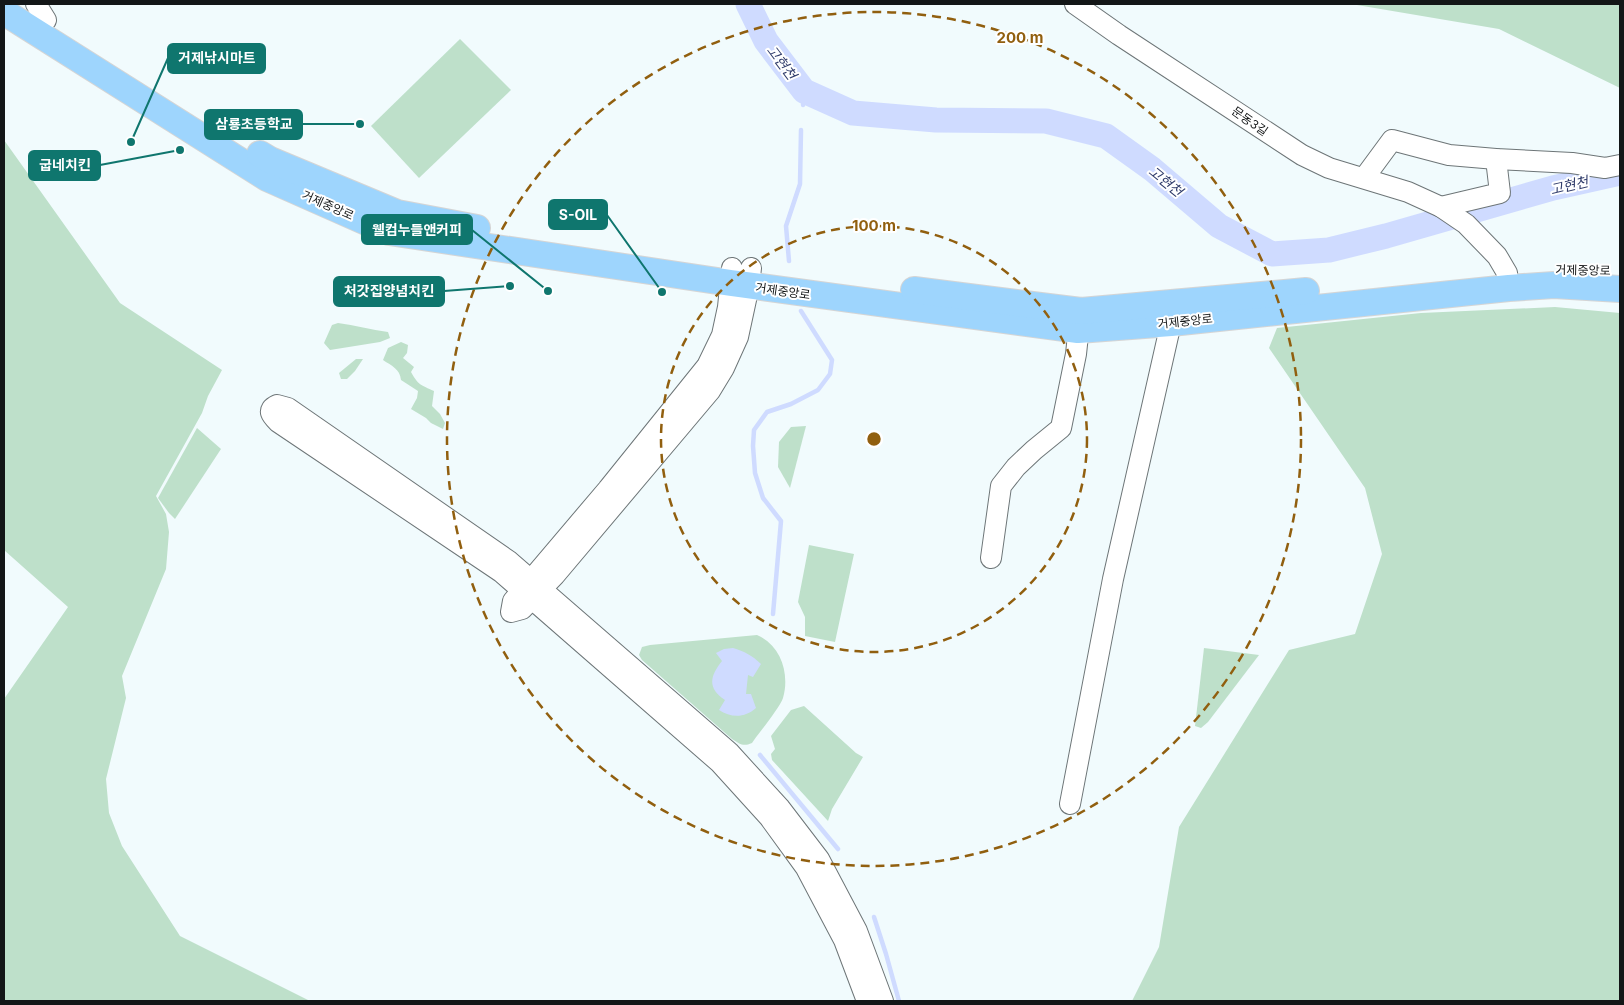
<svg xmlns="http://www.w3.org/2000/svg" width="1624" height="1005" viewBox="0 0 1624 1005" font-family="Inter,'Noto Sans KR',sans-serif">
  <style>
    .green { fill: #bee0ca }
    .water { fill: #cfdbff }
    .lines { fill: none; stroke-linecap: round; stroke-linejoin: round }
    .stream { stroke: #cfdbff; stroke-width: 4.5 }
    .river { stroke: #cfdbff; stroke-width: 25 }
    .minor-casing { stroke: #6d7577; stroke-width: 22 }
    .major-casing { stroke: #d5d5d5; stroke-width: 28 }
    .minor { stroke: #fff; stroke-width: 20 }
    .major { stroke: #9ed5fd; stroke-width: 26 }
    .ring { fill: none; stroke: #915f0f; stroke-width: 2.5; stroke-dasharray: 9 6 }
    .labels { text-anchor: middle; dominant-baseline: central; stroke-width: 4; stroke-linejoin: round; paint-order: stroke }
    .street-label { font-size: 12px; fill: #131617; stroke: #fff }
    .water-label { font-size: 14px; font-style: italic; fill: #303c6b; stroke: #fff }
    .centre { fill: #915f0f; stroke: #fff; stroke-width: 2.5 }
    .ring-label { font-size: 15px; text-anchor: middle; font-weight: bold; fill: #915f0f; stroke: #fff; stroke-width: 4; stroke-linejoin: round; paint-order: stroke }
    .leader { fill: none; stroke: #0f766e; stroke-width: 2 }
    .callout-dot { fill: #0f766e; stroke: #fff; stroke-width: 2 }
    .callout { fill: #0f766e; stroke: #0f766e; stroke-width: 2 }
    .callout-label { font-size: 14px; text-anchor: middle; font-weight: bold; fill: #fff }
  </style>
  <rect width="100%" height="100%" fill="#f1fbfd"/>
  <g class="green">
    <path d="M 1351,4 L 1620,4 L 1620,88 L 1499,29 Z"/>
    <path d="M 460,39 L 511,90 L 419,178 L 371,126 Z"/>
    <path d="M 4,140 L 120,303 L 222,370 L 208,396 L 202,413 L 156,496 L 166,514 L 169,532 L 166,569 L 122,676 L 126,698 L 106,779 L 109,813 L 122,846 L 180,936 L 310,1001 L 4,1001 L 4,699 L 68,607 L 4,550 Z"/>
    <path d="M 1555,307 L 1620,313 L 1620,1001 L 1132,1001 L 1159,947 L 1179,827 L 1289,650 L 1355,634 L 1382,554 L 1365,488 L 1269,348 L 1277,328 L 1421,313 Z"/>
    <path d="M 338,323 C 355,325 371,330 388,332 L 390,338 L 380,342 L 330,350 L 324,343 L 332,325 Z"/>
    <path d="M 401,342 L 408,345 L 407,353 L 403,358 L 414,367 L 411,372 C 418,385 421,385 434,391 L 432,406 L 440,414 L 445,423 L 443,429 L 431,423 L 426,418 L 411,409 L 417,398 L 418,391 L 401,380 C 400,369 392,366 383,360 L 388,348 Z"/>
    <path d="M 356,359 L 363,359 L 355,371 L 347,379 L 341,379 L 339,373 Z"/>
    <path d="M 806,426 L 790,488 L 778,467 L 779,442 L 791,427 Z"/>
    <path d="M 197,428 L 221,449 L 175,519 L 169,513 L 158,498 Z"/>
    <path d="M 809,545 L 854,554 L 835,642 L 805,636 L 805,617 L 798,602 Z"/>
    <path d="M 757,635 C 781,645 790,674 783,698 C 780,707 759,733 752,743 C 743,747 740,744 732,739 L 642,660 L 639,655 L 642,647 L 650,645 Z"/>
    <path d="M 1204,648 L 1259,655 L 1208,722 L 1201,728 L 1195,726 Z"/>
    <path d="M 804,706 L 856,753 L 863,757 L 832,809 L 828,821 L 772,760 L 771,754 L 775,749 L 771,736 L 791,710 Z"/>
  </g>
  <path class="water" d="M 733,648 C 744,651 753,656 761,664 L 753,677 L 748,675 L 746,694 L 751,694 L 756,708 C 745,718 731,718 719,710 L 725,700 C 707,688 710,676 722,661 L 716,653 L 724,649 Z"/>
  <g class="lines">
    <g class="stream">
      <path d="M 803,105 L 804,91"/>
      <path d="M 789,261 L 786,226 L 800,184 L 801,130"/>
      <path d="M 773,614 L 781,521 L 763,498 L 755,473 L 753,446 L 754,430 L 767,412 L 791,404 L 818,390 L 830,374 L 832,360 L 801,311"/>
      <path d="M 760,755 L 838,849"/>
      <path d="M 874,917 L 886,954 L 899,1001"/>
    </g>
    <path class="river" d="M 748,4 L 766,41 L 804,91 L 853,113 L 936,120 L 1046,121 L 1106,136 L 1152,169 L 1219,226 L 1272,254 L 1329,250 L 1386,236 L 1553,188 L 1620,173"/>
    <g class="minor-casing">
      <g id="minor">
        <path d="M 36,4 L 46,20"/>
        <path d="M 1075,4 L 1119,35 L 1302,155 L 1329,168 L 1408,192 L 1441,207 L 1466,224 L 1497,256 L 1507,273 L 1509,288"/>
        <path d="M 1364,178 L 1392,140 L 1449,155 L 1496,159 L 1572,163 L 1605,168 L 1620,165"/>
        <path d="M 1441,207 L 1500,193 L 1496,159"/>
        <path d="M 732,268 L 728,307 L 722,335 L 707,366 L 608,489 L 513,601 L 511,612 L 522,609 L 555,575 L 710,391 L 724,368 L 738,337 L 749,286 L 751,268"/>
        <path d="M 991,558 L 1001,486 L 1016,467 L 1034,450 L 1061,428 L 1076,354 L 1080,316"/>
        <path d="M 1070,804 L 1113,579 L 1171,323 L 1170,311"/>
        <path d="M 867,1001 L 844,940 L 806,868 L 769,817 L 720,763 L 501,572 L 278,422 C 272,416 266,410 277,405 L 288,408 L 509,561 L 729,752 L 780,808 L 819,859 L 857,931 L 883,1001"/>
      </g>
    </g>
    <g class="major-casing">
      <g id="major">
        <path d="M 4,12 L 267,178 L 389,232 L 731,283 L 1078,330 L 1171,323 L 1509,288 L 1554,285 L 1620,289"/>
        <path d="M 260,154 L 270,160 L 397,213 L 477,228"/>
        <path d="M 914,290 L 1081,311 L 1306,291"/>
      </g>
    </g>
    <use href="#minor" class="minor"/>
    <use href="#major" class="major"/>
  </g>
  <g class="ring">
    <circle cx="874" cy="439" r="213"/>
    <circle cx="874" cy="439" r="427"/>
  </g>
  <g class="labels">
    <g class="street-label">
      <text transform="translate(1250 121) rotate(35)">문동3길</text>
      <text transform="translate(328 205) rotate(24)">거제중앙로</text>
      <text transform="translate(1583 270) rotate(1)">거제중앙로</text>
      <text transform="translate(783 291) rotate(8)">거제중앙로</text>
      <text transform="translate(1185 321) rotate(-6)">거제중앙로</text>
    </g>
    <g class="water-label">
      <text transform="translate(782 62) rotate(53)">고현천</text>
      <text transform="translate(1166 181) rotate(39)">고현천</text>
      <text transform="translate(1569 185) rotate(-13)">고현천</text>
    </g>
  </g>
  <circle cx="874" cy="439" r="8" class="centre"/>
  <g class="ring-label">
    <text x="1020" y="43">200 m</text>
    <text x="874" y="231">100 m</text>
  </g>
  <path class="leader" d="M131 142L168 58M360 124L302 124M180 150L100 165M662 292L607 215M548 291L472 230M510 286L444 291"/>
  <g class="callout-dot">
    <circle cx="131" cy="142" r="5"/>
    <circle cx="360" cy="124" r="5"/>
    <circle cx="180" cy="150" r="5"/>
    <circle cx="662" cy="292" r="5"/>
    <circle cx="548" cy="291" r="5"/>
    <circle cx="510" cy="286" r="5"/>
  </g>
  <g class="callout">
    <rect x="168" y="44" width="97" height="29" rx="5"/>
    <rect x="205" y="110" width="97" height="29" rx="5"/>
    <rect x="29" y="151" width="71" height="29" rx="5"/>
    <rect x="549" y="200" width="58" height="29" rx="5"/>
    <rect x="362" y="215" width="110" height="29" rx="5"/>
    <rect x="334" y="277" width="110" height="29" rx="5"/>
  </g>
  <g class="callout-label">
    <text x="217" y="63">거제낚시마트</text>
    <text x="254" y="129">삼룡초등학교</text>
    <text x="65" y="170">굽네치킨</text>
    <text x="578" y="220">S-OIL</text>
    <text x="417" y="235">웰컴누들앤커피</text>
    <text x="389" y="296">처갓집양념치킨</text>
  </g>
  <rect width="1624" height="1005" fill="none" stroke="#131617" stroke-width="10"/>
</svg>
